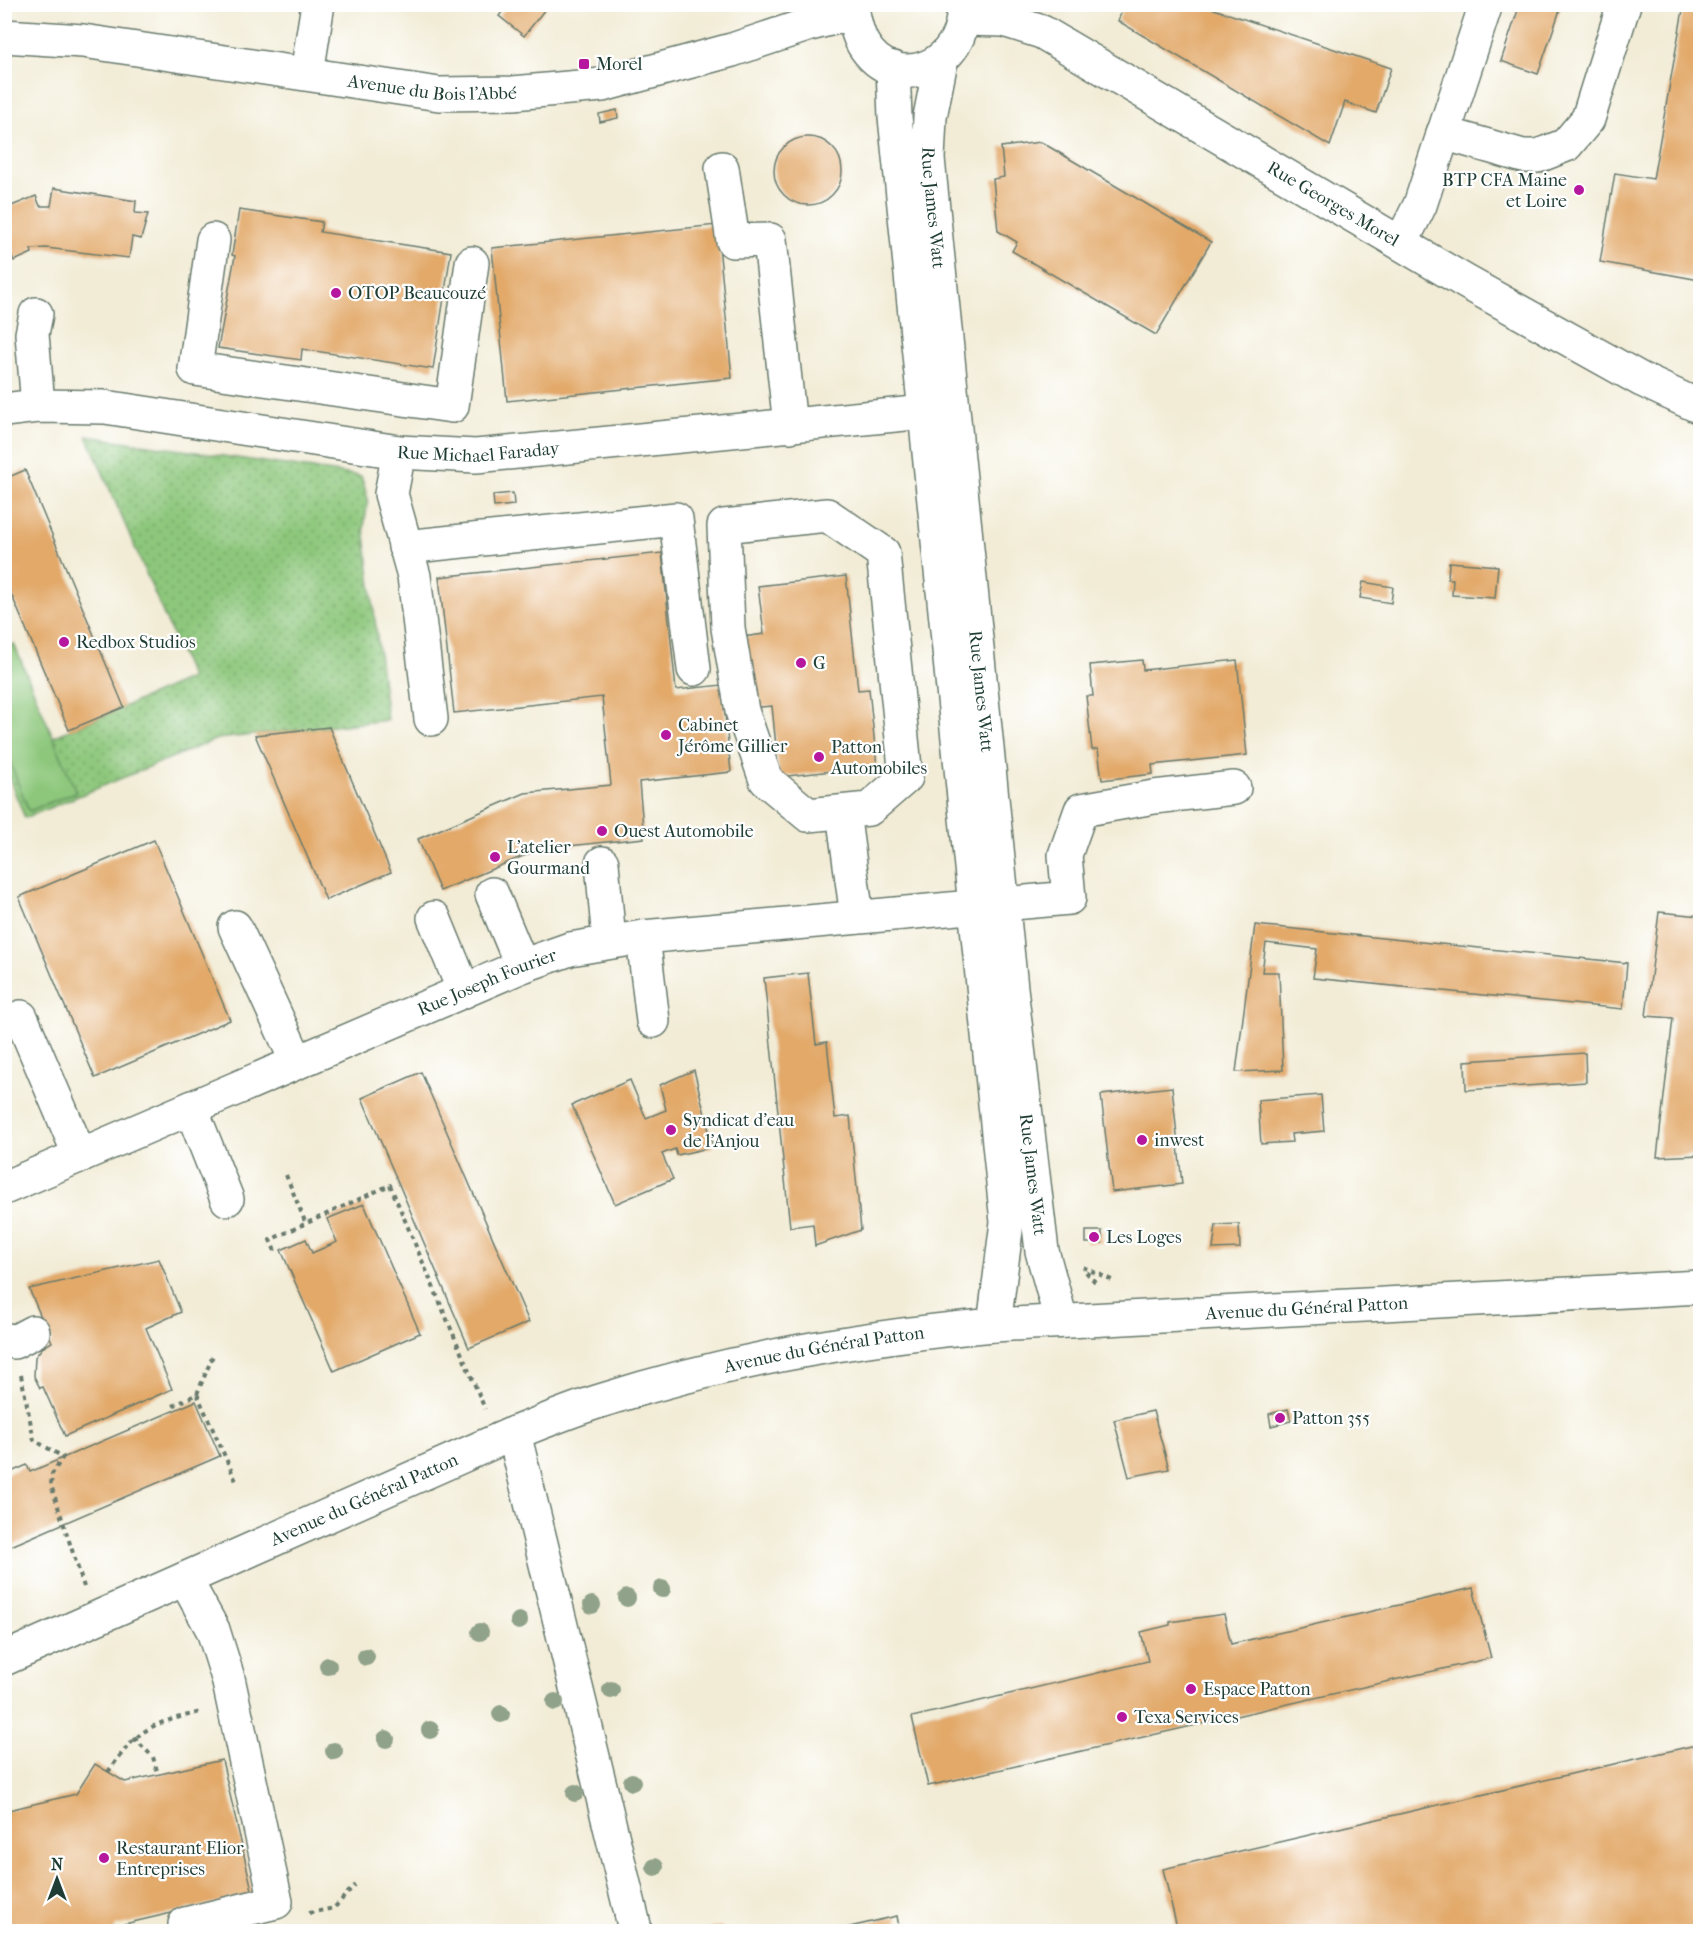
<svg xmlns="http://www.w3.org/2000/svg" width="1705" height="1936" viewBox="0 0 1705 1936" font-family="'IM FELL French Canon',serif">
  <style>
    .grass { fill: url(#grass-dots); stroke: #568258; stroke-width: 1.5 }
    .pitch { fill: #8dc77c; stroke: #568258; stroke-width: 1.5 }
    .building { fill: #e2a969 }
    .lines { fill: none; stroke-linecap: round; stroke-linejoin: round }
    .minor-casing { stroke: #697a6d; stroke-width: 36 }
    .path { stroke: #697a6d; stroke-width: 4; stroke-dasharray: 4.5 4.5; stroke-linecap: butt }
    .minor { stroke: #fff; stroke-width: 33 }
    .tree { fill: #90a289 }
    .poi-dot { fill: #b5179e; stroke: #fff; stroke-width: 2 }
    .labels { text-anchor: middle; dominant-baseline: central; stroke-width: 4.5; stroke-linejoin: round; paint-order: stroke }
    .poi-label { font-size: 18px; fill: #1f3d34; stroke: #fff; text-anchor: start }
    .street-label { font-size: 18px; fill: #1f3d34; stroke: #fff }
  </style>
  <defs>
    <pattern id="grass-dots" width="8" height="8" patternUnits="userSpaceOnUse" patternTransform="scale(1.5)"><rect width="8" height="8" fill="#8dc77c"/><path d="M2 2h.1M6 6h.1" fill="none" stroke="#73a366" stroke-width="1.8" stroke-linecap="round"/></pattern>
  </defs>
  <rect width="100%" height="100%" fill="#fff"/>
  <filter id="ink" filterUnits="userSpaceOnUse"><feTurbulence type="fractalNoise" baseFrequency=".0167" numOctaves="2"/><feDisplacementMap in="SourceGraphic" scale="12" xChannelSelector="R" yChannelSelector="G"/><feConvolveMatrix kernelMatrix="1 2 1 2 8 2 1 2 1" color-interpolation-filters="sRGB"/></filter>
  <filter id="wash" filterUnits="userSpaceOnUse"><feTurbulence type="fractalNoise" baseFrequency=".008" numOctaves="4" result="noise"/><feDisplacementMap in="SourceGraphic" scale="24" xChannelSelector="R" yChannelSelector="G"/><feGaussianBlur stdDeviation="1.35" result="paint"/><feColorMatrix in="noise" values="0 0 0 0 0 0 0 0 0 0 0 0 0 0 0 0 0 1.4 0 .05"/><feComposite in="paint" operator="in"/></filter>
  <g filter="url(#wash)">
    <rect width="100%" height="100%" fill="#f2ecd6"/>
    <path class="grass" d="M 87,436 L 361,476 L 368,499 L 364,527 L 387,720 L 217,739 L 25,818 L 5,768 L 4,758 L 191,678 Z"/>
    <path class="pitch" d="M 14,644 L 76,792 L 29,811 L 5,750 L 5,648 Z"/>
    <g id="blocks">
      <g class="building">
        <path d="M 508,4 L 549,4 L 524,36 L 499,16 Z"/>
        <path d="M 1124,4 L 1199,4 L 1391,68 L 1376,113 L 1345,102 L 1330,146 L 1118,21 Z"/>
        <path d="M 1520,4 L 1562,4 L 1538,74 L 1501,61 Z"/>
        <path d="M 1684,4 L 1700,4 L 1700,280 L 1600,262 L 1615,173 L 1653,179 Z"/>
        <path d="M 617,110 L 618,118 L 600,122 L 599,114 Z"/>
        <circle cx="808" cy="171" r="34"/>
        <path d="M 1041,142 L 1211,242 L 1156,335 L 1012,251 L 1017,242 L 998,231 L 993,179 L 1004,177 L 1001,147 Z"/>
        <path d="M 54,188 L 136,201 L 135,213 L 148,214 L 141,239 L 132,237 L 129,258 L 46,248 L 31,249 L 32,253 L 14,261 L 4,238 L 4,209 L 36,196 L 40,206 L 51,206 Z"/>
        <path d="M 239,210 L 322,222 L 320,232 L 451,252 L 433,369 L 302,349 L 301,360 L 218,348 L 235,256 L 232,255 Z"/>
        <path d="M 717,225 L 732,378 L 507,401 L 492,248 Z"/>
        <path d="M 25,470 L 124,707 L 69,730 L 4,577 L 4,479 Z"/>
        <path d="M 513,493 L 514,505 L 494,507 L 493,495 Z"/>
        <path d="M 662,553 L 676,690 L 722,685 L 731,772 L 639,782 L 644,838 L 540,849 L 440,891 L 418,839 L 525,793 L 611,785 L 602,697 L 454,713 L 439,577 Z"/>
        <path d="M 1449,562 L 1498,566 L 1495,598 L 1452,595 L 1453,579 L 1448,579 Z"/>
        <path d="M 846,576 L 858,690 L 869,689 L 877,766 L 779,777 L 772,706 L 751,708 L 743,637 L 764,634 L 758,586 Z"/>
        <path d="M 1363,582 L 1393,587 L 1391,603 L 1360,598 Z"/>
        <path d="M 1142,660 L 1143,670 L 1237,660 L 1247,755 L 1152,765 L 1153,774 L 1102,780 L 1098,749 L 1092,750 L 1086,696 L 1093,696 L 1090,665 Z"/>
        <path d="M 329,727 L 391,872 L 326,900 L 255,735 Z"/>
        <path d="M 154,840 L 230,1020 L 95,1078 L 19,897 Z"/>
        <path d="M 1659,912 L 1700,916 L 1700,1155 L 1657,1157 L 1673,1018 L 1646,1016 Z"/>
        <path d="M 1255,925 L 1627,963 L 1623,1009 L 1313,978 L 1317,949 L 1266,943 L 1262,972 L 1279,972 L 1283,1070 L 1236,1072 Z"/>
        <path d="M 808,973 L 816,1044 L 827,1042 L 835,1118 L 850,1116 L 861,1230 L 815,1246 L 813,1224 L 790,1227 L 764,978 Z"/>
        <path d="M 1585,1053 L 1586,1082 L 1466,1090 L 1465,1061 Z"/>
        <path d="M 694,1070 L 713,1147 L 677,1155 L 675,1149 L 662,1154 L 673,1179 L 615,1204 L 572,1105 L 630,1080 L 646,1118 L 666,1110 L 660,1085 Z"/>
        <path d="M 421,1072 L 529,1322 L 469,1348 L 362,1098 Z"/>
        <path d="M 1172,1087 L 1182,1184 L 1112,1192 L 1101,1095 Z"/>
        <path d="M 1321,1095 L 1324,1131 L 1291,1134 L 1292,1142 L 1261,1144 L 1258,1100 Z"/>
        <path d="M 364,1204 L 420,1333 L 334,1371 L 281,1250 L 306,1239 L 312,1253 L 337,1242 L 327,1219 Z"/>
        <path d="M 1239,1224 L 1240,1248 L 1213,1249 L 1216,1225 Z"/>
        <rect x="1086" y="1231" width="16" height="12"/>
        <path d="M 159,1259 L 181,1312 L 146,1328 L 172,1389 L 65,1436 L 43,1387 L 40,1388 L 34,1376 L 35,1357 L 42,1348 L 52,1342 L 29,1289 Z"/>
        <path d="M 196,1401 L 220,1456 L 4,1549 L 4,1475 L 27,1465 L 30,1472 Z"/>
        <path d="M 1288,1409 L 1291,1421 L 1271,1426 L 1269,1414 Z"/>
        <path d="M 1153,1411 L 1169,1469 L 1129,1477 L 1114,1420 Z"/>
        <path d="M 1473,1588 L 1491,1658 L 928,1786 L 912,1717 L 1148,1661 L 1141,1632 L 1170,1625 L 1170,1622 L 1224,1614 L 1231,1644 Z"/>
        <path d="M 1700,1744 L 1700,1932 L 1178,1932 L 1163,1869 Z"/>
        <path d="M 222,1760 L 253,1894 L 116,1926 L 113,1932 L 4,1932 L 4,1811 L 76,1794 L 95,1764 L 125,1782 Z"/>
        <path d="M 897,1916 L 900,1932 L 834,1932 L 833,1931 Z"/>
        <path d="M 721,1926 L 722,1932 L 702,1932 L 702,1931 Z"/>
      </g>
    </g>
  </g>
  <g filter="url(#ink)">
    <use href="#blocks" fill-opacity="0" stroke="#697a6d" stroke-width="1.5"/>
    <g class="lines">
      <g class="minor-casing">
        <g id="minor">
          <path d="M 851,4 C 854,17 856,32 863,44 C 895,97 968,66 963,4"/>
          <path id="s1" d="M 964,19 L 1004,20 L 1042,32 L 1466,282 L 1642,380 L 1700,407"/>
          <path id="s2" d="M 4,36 L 83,41 L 439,94 L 513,93 L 602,85 L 732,50 L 810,24 L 853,13"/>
          <path id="s3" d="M 941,61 L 930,117 L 928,159 L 1011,988 L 1042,1251 L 1061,1320"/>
          <path d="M 893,68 L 895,117 L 1007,1222 L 994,1325"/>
          <path d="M 307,73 L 318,4"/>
          <path d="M 1443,133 L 1523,156 L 1538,156 L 1566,145 L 1588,119 L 1624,4"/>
          <path d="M 722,168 L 733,241 L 770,240 L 790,426"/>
          <path d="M 213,240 L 195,369 L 452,406 L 472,263"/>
          <path d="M 1401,243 L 1420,205 L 1486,4"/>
          <path d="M 36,314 L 32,334 L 38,406"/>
          <path id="s4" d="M 4,410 L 38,406 L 105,407 L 399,452 L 476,456 L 946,410"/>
          <path d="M 399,452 L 391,494 L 414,576 L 431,719"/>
          <path d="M 827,515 L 883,553 L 906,777 L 869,809 L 808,815 L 766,780 L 742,711 L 728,628 L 724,526 Z"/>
          <path d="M 405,547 L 676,519 L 694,669"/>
          <path d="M 843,812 L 857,917"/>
          <path d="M 602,863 L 609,941"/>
          <path d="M 492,894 L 522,966"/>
          <path d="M 434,918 L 464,991"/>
          <path d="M 235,927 L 297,1062"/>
          <path d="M 643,937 L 653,1021"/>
          <path d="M 21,1017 L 80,1156"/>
          <path d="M 191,1108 L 227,1199"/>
          <path id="s5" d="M 4,1188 L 522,966 L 570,949 L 643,937 L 1069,898 L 1065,855 L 1081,810 L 1154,797 L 1234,788"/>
          <path d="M 4,1339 L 14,1342 L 33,1332"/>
          <path d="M 514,1433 L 634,1925"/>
          <path id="s6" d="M 4,1659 L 514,1433 C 543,1422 571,1410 600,1401 C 728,1360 860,1337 994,1325 L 1700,1287"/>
          <path d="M 185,1924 L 276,1902 L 228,1678 L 213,1630 L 185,1579"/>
        </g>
      </g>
      <g class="path">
        <path d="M 286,1175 L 306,1224"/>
        <path d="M 275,1251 L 270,1240 L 390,1185 L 485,1409"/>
        <path d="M 1083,1267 L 1114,1281"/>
        <path d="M 1086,1272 L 1097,1284"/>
        <path d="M 21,1375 L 34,1440 L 63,1457 L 52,1474 L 51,1485 L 84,1587"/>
        <path d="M 197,1394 L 214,1353"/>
        <path d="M 173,1406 L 197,1394 L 236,1481"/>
        <path d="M 134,1738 L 153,1757 L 158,1774"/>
        <path d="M 108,1772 C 139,1728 149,1724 201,1712"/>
        <path d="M 309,1913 L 334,1908 L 355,1885"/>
      </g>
      <use href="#minor" class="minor"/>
    </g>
    <g class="tree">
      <circle cx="662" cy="1589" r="9"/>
      <circle cx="627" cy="1598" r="9"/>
      <circle cx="592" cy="1605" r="9"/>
      <circle cx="519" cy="1621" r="9"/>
      <circle cx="480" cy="1632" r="9"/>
      <circle cx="366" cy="1657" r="9"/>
      <circle cx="328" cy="1666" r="9"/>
      <circle cx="611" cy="1690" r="9"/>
      <circle cx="555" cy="1702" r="9"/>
      <circle cx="501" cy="1714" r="9"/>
      <circle cx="430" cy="1730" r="9"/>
      <circle cx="386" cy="1739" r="9"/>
      <circle cx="334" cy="1751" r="9"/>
      <circle cx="632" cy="1782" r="9"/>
      <circle cx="575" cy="1793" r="9"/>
      <circle cx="655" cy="1867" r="9"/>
    </g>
  </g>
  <g class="poi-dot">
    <rect x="578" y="58" width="12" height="12" rx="3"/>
    <circle cx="1579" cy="190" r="6"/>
    <circle cx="336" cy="293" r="6"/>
    <circle cx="64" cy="642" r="6"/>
    <circle cx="801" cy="663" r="6"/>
    <circle cx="666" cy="735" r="6"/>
    <circle cx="819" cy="757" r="6"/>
    <circle cx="602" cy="831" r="6"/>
    <circle cx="495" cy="857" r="6"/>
    <circle cx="671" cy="1130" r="6"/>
    <circle cx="1142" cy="1140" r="6"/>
    <circle cx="1094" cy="1237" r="6"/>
    <circle cx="1280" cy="1418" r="6"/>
    <circle cx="1191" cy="1689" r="6"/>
    <circle cx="1122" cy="1717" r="6"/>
    <circle cx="104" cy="1858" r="6"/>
  </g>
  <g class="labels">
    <g class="poi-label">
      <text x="596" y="64">Morel</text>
      <text x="1567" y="180" text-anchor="end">BTP CFA Maine<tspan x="1567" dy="21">et Loire</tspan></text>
      <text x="348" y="293">OTOP Beaucouzé</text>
      <text x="76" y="642">Redbox Studios</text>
      <text x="813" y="663">G</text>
      <text x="678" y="725">Cabinet<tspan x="678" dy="21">Jérôme Gillier</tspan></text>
      <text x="831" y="747">Patton<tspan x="831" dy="21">Automobiles</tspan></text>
      <text x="614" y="831">Ouest Automobile</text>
      <text x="507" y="847">L’atelier<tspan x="507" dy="21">Gourmand</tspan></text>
      <text x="683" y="1120">Syndicat d'eau<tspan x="683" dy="21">de l'Anjou</tspan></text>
      <text x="1154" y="1140">inwest</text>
      <text x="1106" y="1237">Les Loges</text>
      <text x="1292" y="1418">Patton 355</text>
      <text x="1203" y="1689">Espace Patton</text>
      <text x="1134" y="1717">Texa Services</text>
      <text x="116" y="1848">Restaurant Elior<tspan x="116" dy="21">Entreprises</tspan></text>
    </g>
    <g class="street-label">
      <text stroke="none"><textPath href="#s2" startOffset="432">Avenue du Bois l'Abbé</textPath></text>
      <text stroke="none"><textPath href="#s1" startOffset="418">Rue Georges Morel</textPath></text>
      <text stroke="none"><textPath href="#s3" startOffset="148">Rue James Watt</textPath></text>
      <text stroke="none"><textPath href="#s4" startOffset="478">Rue Michael Faraday</textPath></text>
      <text stroke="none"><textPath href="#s3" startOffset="634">Rue James Watt</textPath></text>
      <text stroke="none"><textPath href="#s5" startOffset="525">Rue Joseph Fourier</textPath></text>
      <text stroke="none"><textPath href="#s3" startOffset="1120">Rue James Watt</textPath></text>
      <text stroke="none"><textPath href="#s6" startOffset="1365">Avenue du Général Patton</textPath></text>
      <text stroke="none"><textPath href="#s6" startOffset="880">Avenue du Général Patton</textPath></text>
      <text stroke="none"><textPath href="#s6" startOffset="394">Avenue du Général Patton</textPath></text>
    </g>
  </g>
  <rect width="1705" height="1936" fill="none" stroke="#fff" stroke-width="24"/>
  <g transform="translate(57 1879)" stroke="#ffffff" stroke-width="4.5" paint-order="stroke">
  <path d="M0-4.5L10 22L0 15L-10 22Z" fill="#1f3d34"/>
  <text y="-9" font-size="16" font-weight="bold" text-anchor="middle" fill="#1f3d34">N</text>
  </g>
</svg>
